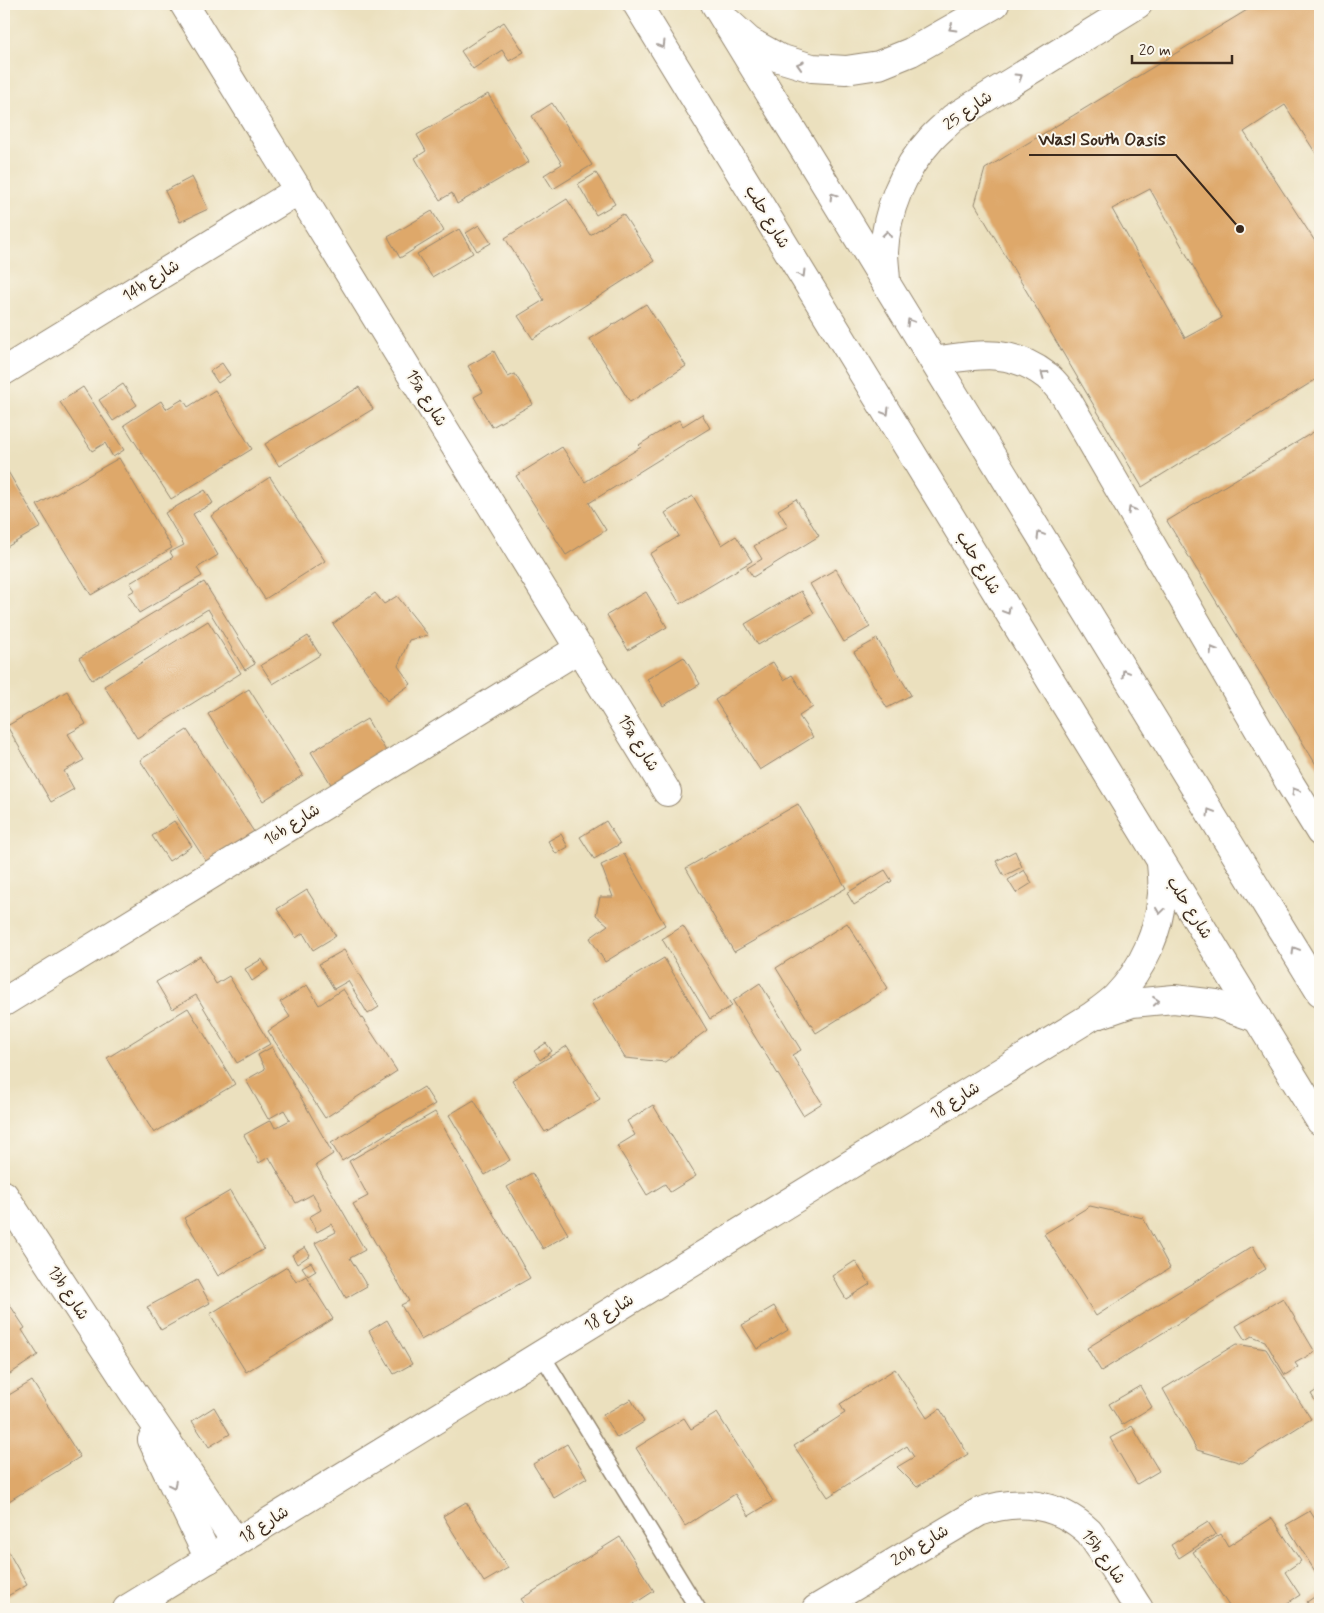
<svg xmlns="http://www.w3.org/2000/svg" width="1324" height="1613" viewBox="0 0 1324 1613" font-family="Mynerve,'Playpen Sans Arabic',sans-serif">
  <style>
    .building { fill: #dea86a; fill-rule: evenodd }
    .lines { fill: none; stroke-linecap: round; stroke-linejoin: round }
    .service-casing { stroke: #93856e; stroke-width: 18 }
    .minor-casing { stroke: #93856e; stroke-width: 30 }
    .tertiary-casing { stroke: #93856e; stroke-width: 30 }
    .service { stroke: #fff; stroke-width: 15 }
    .minor { stroke: #fff; stroke-width: 28 }
    .tertiary { stroke: #fff; stroke-width: 28 }
    .oneway { stroke: #a79f9a }
    .labels { text-anchor: middle; dominant-baseline: central; stroke-width: 4; stroke-linejoin: round; paint-order: stroke }
    .street-label { font-size: 16px; fill: #3b2a1e; stroke: #fbf7ec }
    .leader { fill: none; stroke: #3b2a1e; stroke-width: 2 }
    .callout-dot { fill: #3b2a1e; stroke: #fbf7ec; stroke-width: 2 }
    .callout-label { font-size: 18px; text-anchor: middle; font-weight: bold; fill: #3b2a1e; stroke: #fbf7ec; stroke-width: 4; stroke-linejoin: round; paint-order: stroke }
  </style>
  <rect width="100%" height="100%" fill="#fbf7ec"/>
  <filter id="ink" filterUnits="userSpaceOnUse"><feTurbulence type="fractalNoise" baseFrequency=".02" numOctaves="2"/><feDisplacementMap in="SourceGraphic" scale="10" xChannelSelector="R" yChannelSelector="G"/><feConvolveMatrix kernelMatrix="1 2 1 2 8 2 1 2 1" color-interpolation-filters="sRGB"/></filter>
  <filter id="wash" filterUnits="userSpaceOnUse"><feTurbulence type="fractalNoise" baseFrequency=".0096" numOctaves="4" result="noise"/><feDisplacementMap in="SourceGraphic" scale="20" xChannelSelector="R" yChannelSelector="G"/><feGaussianBlur stdDeviation="1.12" result="paint"/><feColorMatrix in="noise" values="0 0 0 0 0 0 0 0 0 0 0 0 0 0 0 0 0 1.4 0 .05"/><feComposite in="paint" operator="in"/></filter>
  <g filter="url(#wash)">
    <rect width="100%" height="100%" fill="#ebe0be"/>
    <g id="blocks">
      <g class="building">
        <path d="M 1257,4 L 1320,4 L 1320,160 L 1285,105 L 1244,132 L 1320,249 L 1320,377 L 1142,487 L 975,204 L 985,169 ZM 1150,189 L 1222,318 L 1185,338 L 1112,209 Z"/>
        <path d="M 504,22 L 524,52 L 509,61 L 502,50 L 473,69 L 461,51 Z"/>
        <path d="M 488,94 L 529,162 L 457,204 L 452,193 L 440,200 L 415,158 L 426,151 L 417,135 Z"/>
        <path d="M 552,103 L 592,165 L 553,189 L 544,175 L 562,164 L 532,116 Z"/>
        <path d="M 596,173 L 615,204 L 596,215 L 578,184 Z"/>
        <path d="M 192,177 L 208,209 L 180,222 L 165,191 Z"/>
        <path d="M 567,199 L 590,235 L 623,214 L 654,261 L 533,339 L 518,316 L 544,300 L 505,238 Z"/>
        <path d="M 432,211 L 444,231 L 400,258 L 388,237 Z"/>
        <path d="M 479,225 L 491,243 L 477,251 L 466,233 Z"/>
        <path d="M 459,229 L 473,253 L 432,277 L 417,254 Z"/>
        <path d="M 646,304 L 686,366 L 630,402 L 590,339 Z"/>
        <path d="M 494,351 L 508,377 L 515,374 L 533,404 L 492,427 L 474,397 L 483,392 L 468,366 Z"/>
        <path d="M 222,363 L 230,375 L 218,383 L 210,371 Z"/>
        <path d="M 123,384 L 137,405 L 113,421 L 99,400 Z"/>
        <path d="M 83,387 L 124,450 L 113,457 L 105,443 L 92,451 L 60,402 Z"/>
        <path d="M 359,387 L 373,409 L 279,466 L 265,444 Z"/>
        <path d="M 215,390 L 252,449 L 171,499 L 124,425 L 161,401 L 166,409 L 183,399 L 188,407 Z"/>
        <path d="M 702,414 L 710,428 L 589,503 L 606,530 L 566,555 L 516,476 L 562,447 L 585,482 L 641,447 L 639,445 L 679,420 L 683,426 Z"/>
        <path d="M 1320,428 L 1320,550 L 1318,551 L 1320,554 L 1320,771 L 1167,521 Z"/>
        <path d="M 119,458 L 172,548 L 91,595 L 37,505 Z"/>
        <path d="M 4,465 L 41,527 L 5,548 L 4,546 Z"/>
        <path d="M 270,477 L 325,561 L 265,599 L 211,516 Z"/>
        <path d="M 205,490 L 213,503 L 193,514 L 218,555 L 197,568 L 202,576 L 139,613 L 128,594 L 135,590 L 130,583 L 173,557 L 170,552 L 184,545 L 165,513 Z"/>
        <path d="M 693,496 L 722,545 L 736,536 L 752,561 L 680,604 L 650,554 L 679,536 L 665,513 Z"/>
        <path d="M 796,499 L 819,536 L 753,577 L 747,568 L 762,559 L 754,546 L 788,526 L 778,510 Z"/>
        <path d="M 836,569 L 870,627 L 844,642 L 810,584 Z"/>
        <path d="M 204,582 L 255,664 L 245,670 L 208,609 L 92,680 L 79,658 Z"/>
        <path d="M 801,591 L 814,613 L 758,645 L 745,624 Z"/>
        <path d="M 646,592 L 667,627 L 628,650 L 607,615 Z"/>
        <path d="M 375,593 L 384,604 L 397,596 L 428,635 L 409,640 L 398,666 L 411,684 L 387,701 L 333,624 Z"/>
        <path d="M 208,621 L 241,673 L 137,738 L 104,686 Z"/>
        <path d="M 308,636 L 320,655 L 273,684 L 261,665 Z"/>
        <path d="M 877,639 L 911,695 L 887,708 L 854,652 Z"/>
        <path d="M 684,657 L 700,684 L 663,706 L 647,679 Z"/>
        <path d="M 773,662 L 784,680 L 792,675 L 813,707 L 799,716 L 813,737 L 760,770 L 715,700 Z"/>
        <path d="M 249,689 L 303,775 L 263,801 L 208,714 Z"/>
        <path d="M 67,691 L 86,724 L 68,734 L 84,760 L 64,771 L 74,789 L 51,802 L 7,726 Z"/>
        <path d="M 367,719 L 389,756 L 334,789 L 311,752 Z"/>
        <path d="M 187,730 L 258,838 L 211,869 L 140,760 Z"/>
        <path d="M 798,804 L 846,888 L 734,952 L 686,868 Z"/>
        <path d="M 174,821 L 192,846 L 169,861 L 152,836 Z"/>
        <path d="M 606,821 L 620,844 L 594,859 L 580,837 Z"/>
        <path d="M 561,834 L 568,847 L 556,854 L 548,841 Z"/>
        <path d="M 1015,851 L 1022,867 L 1004,876 L 996,861 Z"/>
        <path d="M 624,854 L 665,925 L 605,962 L 590,938 L 608,925 L 596,915 L 600,897 L 613,897 L 601,865 Z"/>
        <path d="M 885,870 L 892,881 L 854,905 L 847,893 Z"/>
        <path d="M 1024,870 L 1032,883 L 1016,893 L 1008,880 Z"/>
        <path d="M 307,890 L 336,936 L 313,950 L 303,933 L 296,938 L 277,909 Z"/>
        <path d="M 847,923 L 888,988 L 816,1033 L 776,968 Z"/>
        <path d="M 683,926 L 732,1006 L 710,1019 L 662,939 Z"/>
        <path d="M 344,950 L 379,1007 L 368,1014 L 348,981 L 334,989 L 319,964 Z"/>
        <path d="M 200,956 L 216,984 L 229,976 L 270,1044 L 237,1063 L 196,995 L 172,1009 L 156,982 Z"/>
        <path d="M 664,958 L 707,1030 L 665,1062 L 625,1058 L 591,1002 Z"/>
        <path d="M 262,959 L 268,970 L 252,981 L 245,969 Z"/>
        <path d="M 760,983 L 801,1050 L 792,1055 L 822,1103 L 803,1115 L 733,1001 Z"/>
        <path d="M 307,985 L 319,1005 L 343,989 L 397,1071 L 325,1118 L 268,1031 L 290,1017 L 280,1002 Z"/>
        <path d="M 188,1008 L 235,1084 L 154,1133 L 107,1058 Z"/>
        <path d="M 546,1043 L 552,1051 L 540,1060 L 534,1051 Z"/>
        <path d="M 567,1046 L 600,1099 L 545,1132 L 512,1080 Z"/>
        <path d="M 272,1047 L 333,1154 L 316,1165 L 365,1250 L 350,1258 L 367,1286 L 346,1298 L 315,1243 L 336,1232 L 331,1224 L 317,1232 L 309,1217 L 321,1210 L 313,1194 L 296,1203 L 269,1157 L 259,1163 L 244,1135 L 271,1120 L 275,1128 L 290,1120 L 284,1110 L 268,1119 L 246,1080 L 265,1069 L 258,1055 Z"/>
        <path d="M 424,1087 L 435,1104 L 342,1161 L 331,1143 Z"/>
        <path d="M 474,1100 L 510,1160 L 485,1175 L 449,1115 Z"/>
        <path d="M 653,1105 L 696,1176 L 670,1192 L 665,1184 L 647,1195 L 617,1146 L 635,1135 L 627,1121 Z"/>
        <path d="M 435,1112 L 530,1278 L 421,1340 L 401,1305 L 409,1301 L 353,1204 L 368,1196 L 349,1161 Z"/>
        <path d="M 532,1173 L 568,1234 L 543,1249 L 507,1187 Z"/>
        <path d="M 230,1191 L 264,1249 L 218,1276 L 184,1218 Z"/>
        <path d="M 1090,1206 L 1143,1218 L 1170,1268 L 1096,1316 L 1044,1234 Z"/>
        <path d="M 1253,1246 L 1266,1269 L 1101,1371 L 1087,1348 Z"/>
        <path d="M 305,1247 L 310,1255 L 297,1264 L 292,1255 Z"/>
        <path d="M 855,1261 L 870,1284 L 846,1299 L 832,1276 Z"/>
        <path d="M 311,1262 L 316,1271 L 308,1276 L 302,1267 Z"/>
        <path d="M 287,1267 L 296,1282 L 306,1276 L 333,1319 L 246,1372 L 210,1314 Z"/>
        <path d="M 197,1280 L 210,1303 L 161,1330 L 147,1307 Z"/>
        <path d="M 4,1296 L 25,1328 L 22,1330 L 38,1355 L 4,1378 Z"/>
        <path d="M 1283,1298 L 1315,1352 L 1295,1363 L 1298,1367 L 1285,1375 L 1265,1341 L 1252,1336 L 1245,1340 L 1236,1326 Z"/>
        <path d="M 774,1306 L 788,1330 L 757,1349 L 742,1325 Z"/>
        <path d="M 387,1320 L 412,1364 L 394,1374 L 369,1331 Z"/>
        <path d="M 1236,1344 L 1266,1349 L 1311,1419 L 1242,1463 L 1197,1450 L 1163,1389 Z"/>
        <path d="M 895,1369 L 927,1418 L 940,1409 L 968,1454 L 917,1487 L 897,1467 L 914,1457 L 907,1446 L 828,1497 L 794,1446 L 845,1413 L 840,1404 Z"/>
        <path d="M 32,1381 L 80,1457 L 4,1504 L 4,1398 Z"/>
        <path d="M 1140,1386 L 1152,1407 L 1122,1425 L 1109,1404 Z"/>
        <path d="M 1320,1388 L 1320,1409 L 1311,1394 Z"/>
        <path d="M 631,1399 L 644,1422 L 617,1438 L 603,1415 Z"/>
        <path d="M 214,1407 L 230,1434 L 209,1447 L 192,1421 Z"/>
        <path d="M 717,1413 L 773,1501 L 749,1516 L 735,1494 L 685,1526 L 636,1448 L 684,1418 L 691,1429 Z"/>
        <path d="M 1132,1426 L 1159,1471 L 1137,1484 L 1110,1438 Z"/>
        <path d="M 567,1444 L 587,1478 L 554,1498 L 533,1464 Z"/>
        <path d="M 466,1502 L 508,1568 L 484,1582 L 443,1516 Z"/>
        <path d="M 1310,1511 L 1320,1527 L 1320,1575 L 1318,1576 L 1286,1525 Z"/>
        <path d="M 1272,1518 L 1301,1561 L 1285,1572 L 1300,1595 L 1278,1609 L 1231,1609 L 1193,1552 L 1221,1534 L 1228,1546 Z"/>
        <path d="M 1208,1522 L 1216,1534 L 1179,1558 L 1171,1545 Z"/>
        <path d="M 620,1537 L 654,1591 L 626,1609 L 528,1609 L 521,1599 Z"/>
        <path d="M 4,1544 L 27,1585 L 4,1598 Z"/>
        <path d="M 1320,1593 L 1320,1609 L 1312,1609 L 1307,1602 Z"/>
      </g>
    </g>
  </g>
  <g filter="url(#ink)">
    <use href="#blocks" fill-opacity="0" stroke="#93856e" stroke-width="1"/>
    <g class="lines">
      <g class="service-casing">
        <path id="service" d="M 542,1355 L 698,1609"/>
      </g>
      <g class="minor-casing">
        <g id="minor">
          <path d="M 184,4 L 667,792"/>
          <path d="M 728,22 L 749,41 L 779,58 L 812,68 L 846,70 L 879,65 L 911,52 L 995,4"/>
          <path d="M 886,283 C 886,273 884,262 884,252 C 886,211 903,169 931,139 C 937,132 946,125 953,118 L 1138,4"/>
          <path d="M 934,361 C 977,355 1010,347 1047,376 C 1054,381 1060,390 1065,396 L 1291,785 L 1320,832"/>
          <path d="M 4,371 L 299,190"/>
          <path d="M 4,1002 L 580,648"/>
          <path d="M 1100,1014 L 1132,1003 L 1174,999 L 1216,1004 L 1257,1018"/>
          <path d="M 4,1195 L 133,1392 L 236,1542"/>
          <path d="M 152,1440 L 209,1559"/>
          <path d="M 127,1609 L 1092,1016 C 1100,1010 1109,1004 1116,997 C 1143,969 1159,932 1162,894 C 1163,884 1162,873 1161,863"/>
          <path d="M 816,1609 L 979,1512 C 1018,1498 1058,1503 1089,1532 C 1093,1537 1096,1543 1100,1548 C 1114,1568 1126,1589 1139,1609"/>
        </g>
      </g>
      <g class="tertiary-casing">
        <g id="tertiary">
          <path d="M 637,4 L 1320,1121"/>
          <path d="M 715,4 L 1320,992"/>
        </g>
      </g>
      <use href="#service" class="service"/>
      <use href="#minor" class="minor"/>
      <use href="#tertiary" class="tertiary"/>
    </g>
    <defs><path id="oneway-chevron" d="M-2-3.5L2.5 0L-2 3.5" fill="none" stroke-width="1.6" stroke-linecap="round" stroke-linejoin="round" transform="scale(1.25)"/></defs>
    <g class="oneway">
      <use href="#oneway-chevron" transform="translate(952 28) rotate(150)"/>
      <use href="#oneway-chevron" transform="translate(662 45) rotate(59)"/>
      <use href="#oneway-chevron" transform="translate(800 65) rotate(-163)"/>
      <use href="#oneway-chevron" transform="translate(1019 77) rotate(-32)"/>
      <use href="#oneway-chevron" transform="translate(833 196) rotate(-122)"/>
      <use href="#oneway-chevron" transform="translate(887 234) rotate(-83)"/>
      <use href="#oneway-chevron" transform="translate(802 274) rotate(59)"/>
      <use href="#oneway-chevron" transform="translate(910 322) rotate(-121)"/>
      <use href="#oneway-chevron" transform="translate(1044 374) rotate(-144)"/>
      <use href="#oneway-chevron" transform="translate(886 412) rotate(59)"/>
      <use href="#oneway-chevron" transform="translate(1131 510) rotate(-120)"/>
      <use href="#oneway-chevron" transform="translate(1040 535) rotate(-121)"/>
      <use href="#oneway-chevron" transform="translate(1007 611) rotate(59)"/>
      <use href="#oneway-chevron" transform="translate(1213 650) rotate(-120)"/>
      <use href="#oneway-chevron" transform="translate(1125 673) rotate(-121)"/>
      <use href="#oneway-chevron" transform="translate(1295 791) rotate(-121)"/>
      <use href="#oneway-chevron" transform="translate(1210 812) rotate(-121)"/>
      <use href="#oneway-chevron" transform="translate(1160 911) rotate(98)"/>
      <use href="#oneway-chevron" transform="translate(1295 950) rotate(-121)"/>
      <use href="#oneway-chevron" transform="translate(1156 1001) rotate(-5)"/>
      <use href="#oneway-chevron" transform="translate(173 1485) rotate(64)"/>
    </g>
  </g>
  <g class="labels">
    <g class="street-label">
      <text transform="translate(968 111) rotate(-35)">شارع 25</text>
      <text transform="translate(767 217) rotate(59)">شارع حلب</text>
      <text transform="translate(151 281) rotate(-32)">14b شارع</text>
      <text transform="translate(426 398) rotate(59)">15a شارع</text>
      <text transform="translate(978 563) rotate(59)">شارع حلب</text>
      <text transform="translate(638 743) rotate(59)">15a شارع</text>
      <text transform="translate(292 825) rotate(-32)">16b شارع</text>
      <text transform="translate(1189 908) rotate(58)">شارع حلب</text>
      <text transform="translate(955 1101) rotate(-32)">شارع 18</text>
      <text transform="translate(68 1293) rotate(57)">13b شارع</text>
      <text transform="translate(609 1313) rotate(-32)">شارع 18</text>
      <text transform="translate(264 1525) rotate(-32)">شارع 18</text>
      <text transform="translate(920 1546) rotate(-31)">20b شارع</text>
      <text transform="translate(1103 1557) rotate(54)">15b شارع</text>
    </g>
  </g>
  <path class="leader" d="M1240 229L1176 155H1029"/>
  <circle class="callout-dot" cx="1240" cy="229" r="5"/>
  <g class="callout-label">
    <text x="1102" y="145">Wasl South Oasis</text>
  </g>
  <rect width="1324" height="1613" fill="none" stroke="#fbf7ec" stroke-width="20"/>
  <path d="M1132 55v8h100v-8" fill="none" stroke="#3b2a1e" stroke-width="2.5"/>
  <text x="1139" y="55" font-size="15" fill="#3b2a1e" stroke="#fbf7ec" stroke-width="4" paint-order="stroke">20 m</text>
</svg>
